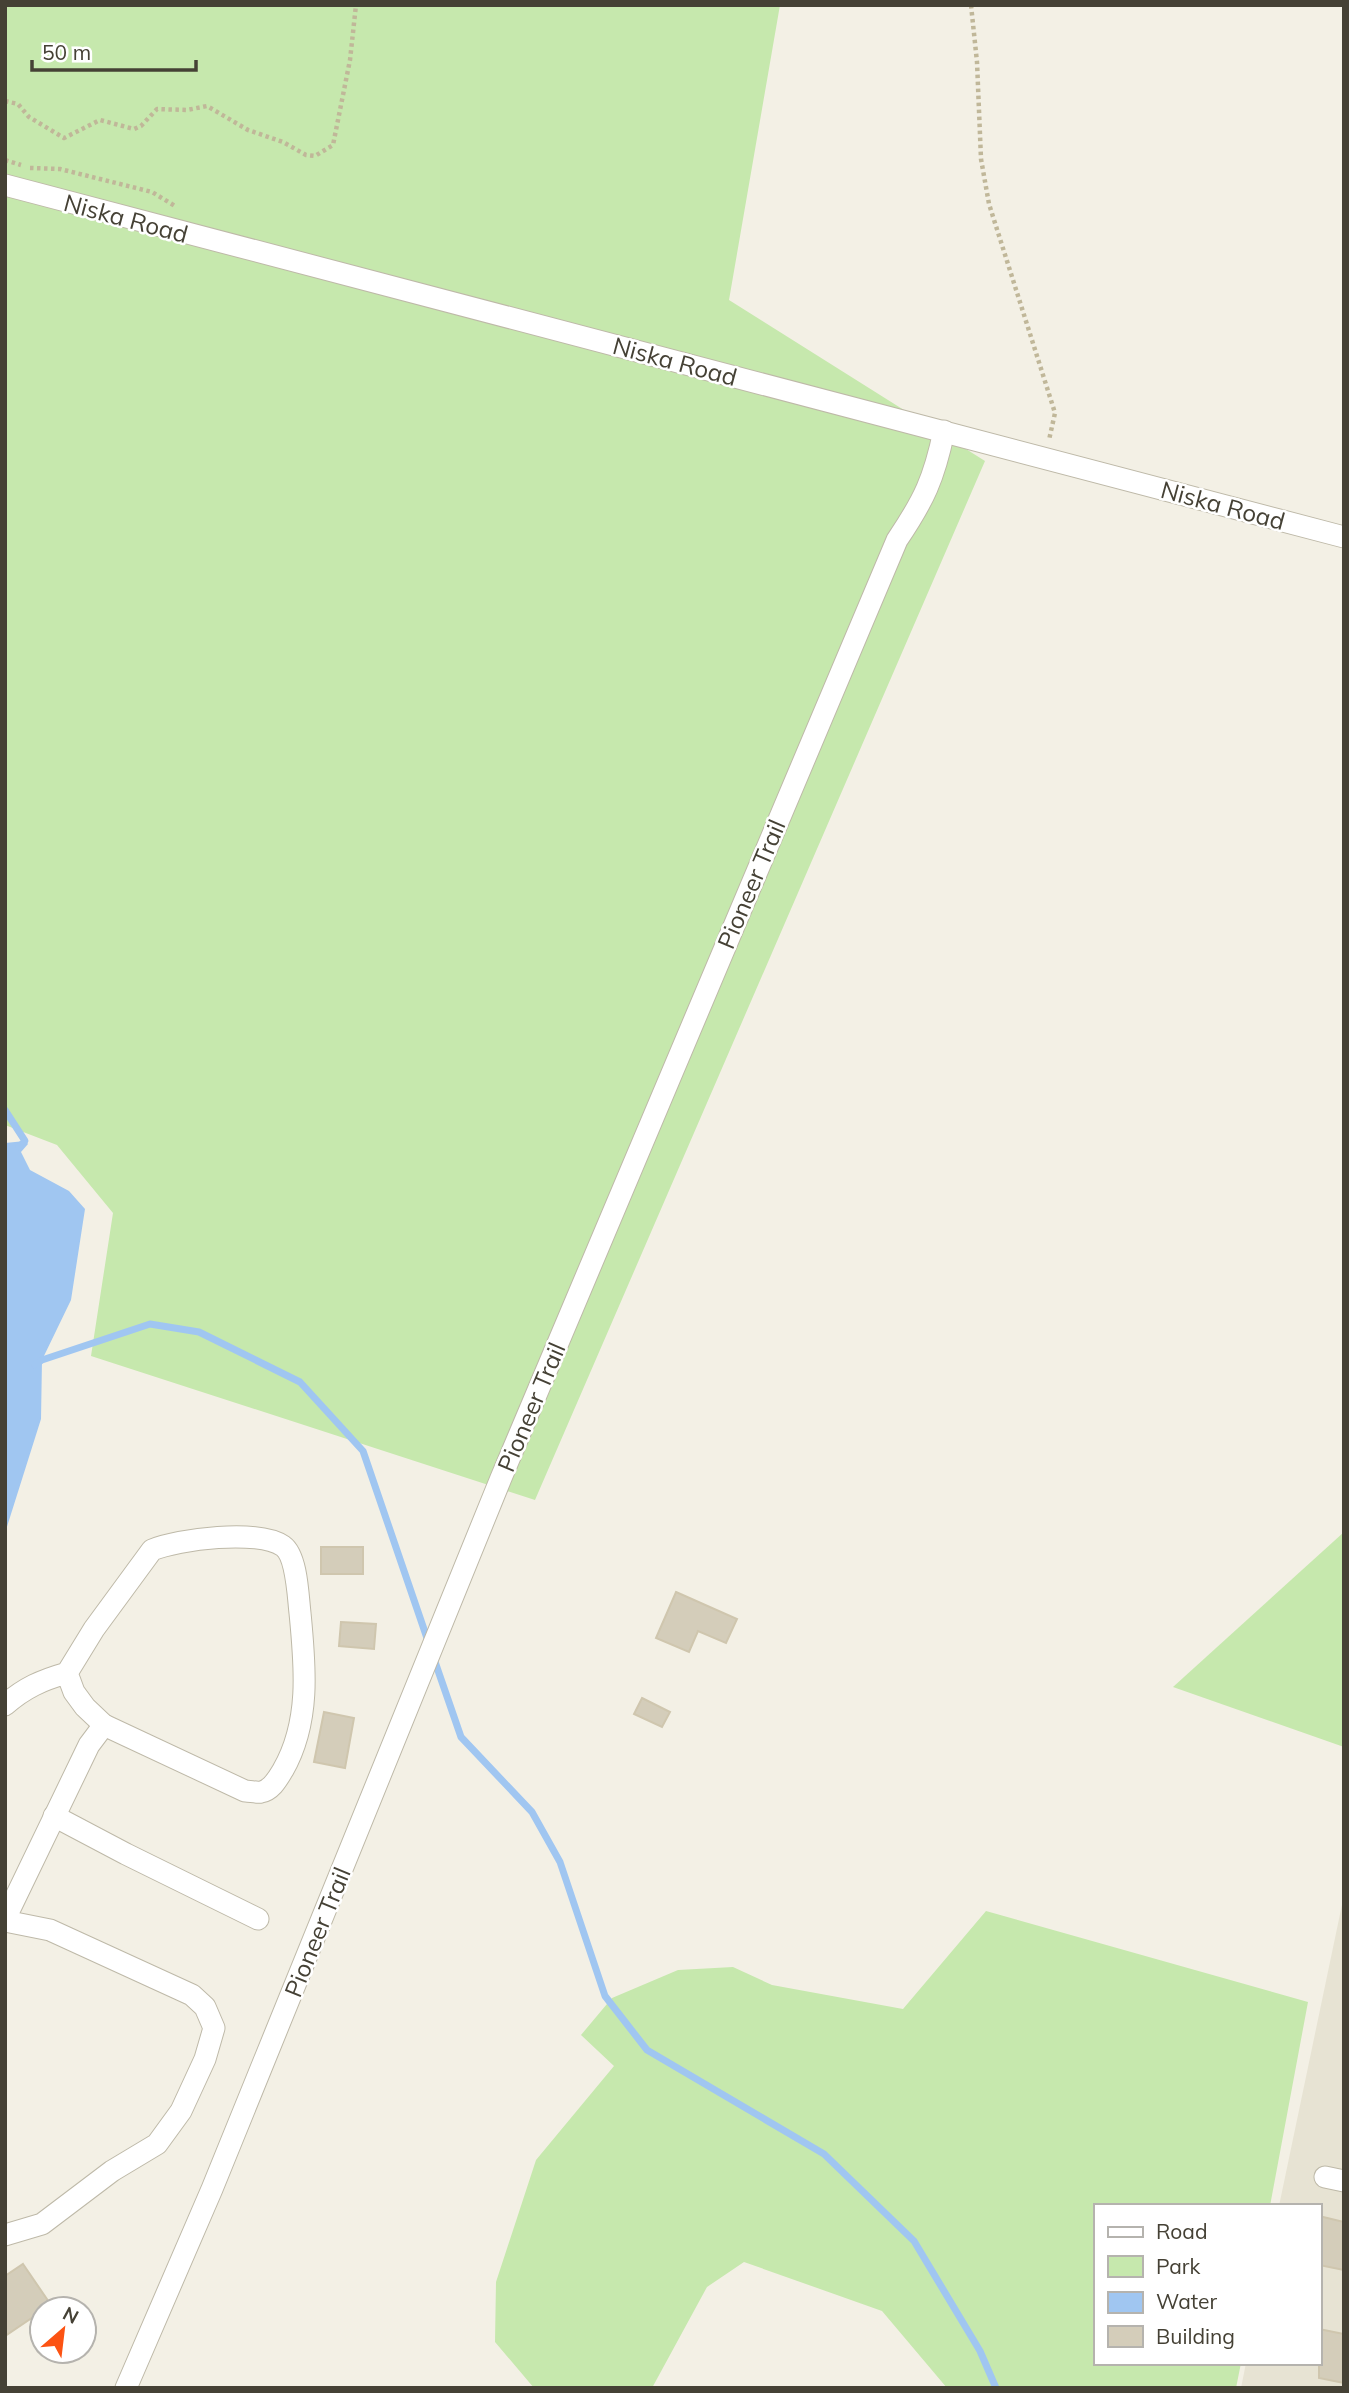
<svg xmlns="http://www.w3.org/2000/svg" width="1349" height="2393" viewBox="0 0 1349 2393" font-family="Mulish,sans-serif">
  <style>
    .residential { fill: #e7e3d3 }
    .green { fill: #c6e8ad }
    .water { fill: #a0c6f1 }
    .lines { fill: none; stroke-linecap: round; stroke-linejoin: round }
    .stream { stroke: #a0c6f1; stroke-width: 7 }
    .building { fill: #d4cdba; stroke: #cfc6ae; stroke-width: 2 }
    .minor-casing { stroke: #beb9a8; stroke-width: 23 }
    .path { stroke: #c0b799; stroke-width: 4.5; stroke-dasharray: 3.5 3.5; stroke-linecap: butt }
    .minor { stroke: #fff; stroke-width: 21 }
    .labels { text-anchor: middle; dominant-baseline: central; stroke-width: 5; stroke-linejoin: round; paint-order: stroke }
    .street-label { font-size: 24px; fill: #454135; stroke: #fff }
  </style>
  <rect width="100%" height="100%" fill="#f3f0e5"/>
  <path class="residential" d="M 1344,1895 L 1344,2388 L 1241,2388 L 1246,2363 L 1319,2363 L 1319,2206 L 1279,2206 Z"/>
  <g class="green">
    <path d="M 5,5 L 780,5 L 729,300 L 985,461 L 535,1500 L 91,1356 L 113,1213 L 57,1145 L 5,1125 Z"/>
    <path d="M 1344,1532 L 1344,1747 L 1173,1687 Z"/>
    <path d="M 986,1911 L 1308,2002 L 1270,2206 L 1095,2206 L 1095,2363 L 1241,2363 L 1236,2388 L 947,2388 L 882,2311 L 744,2262 L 707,2287 L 652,2388 L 534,2388 L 495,2342 L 496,2282 L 536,2160 L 614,2066 L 581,2035 L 612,1998 L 678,1970 L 733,1967 L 772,1985 L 903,2009 Z"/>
  </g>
  <path class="water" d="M 25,1141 L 28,1144 L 21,1152 L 30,1170 L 69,1191 L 85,1209 L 71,1300 L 42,1360 L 41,1419 L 5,1533 L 5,1143 Z"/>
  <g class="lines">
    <g class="stream">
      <path d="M 5,1110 L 25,1141 L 19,1147"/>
      <path d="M 35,1365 L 42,1360 L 150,1324 L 199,1332 L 300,1382 L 363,1451 L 428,1641"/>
      <path d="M 433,1656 L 461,1737 L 532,1812 L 560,1862 L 605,1996 L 647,2050 L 824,2154 L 914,2241 L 980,2351 L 996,2388"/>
    </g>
  </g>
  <g class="building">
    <rect x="321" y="1547" width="42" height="27"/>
    <path d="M 676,1592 L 737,1619 L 726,1643 L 698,1631 L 689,1652 L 656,1638 Z"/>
    <path d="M 341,1622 L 376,1624 L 374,1649 L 339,1646 Z"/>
    <path d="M 642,1698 L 670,1712 L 662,1727 L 634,1714 Z"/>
    <path d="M 324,1712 L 354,1718 L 345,1768 L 314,1762 Z"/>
    <path d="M 1319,2216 L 1344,2222 L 1344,2270 L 1319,2265 Z"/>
    <path d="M 23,2264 L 51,2305 L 42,2309 L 42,2311 L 5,2336 L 5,2276 Z"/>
    <path d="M 1319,2329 L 1344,2334 L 1344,2383 L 1319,2378 Z"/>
  </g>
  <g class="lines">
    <g class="minor-casing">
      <g id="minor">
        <path d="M 5,185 L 1344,537"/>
        <path d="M 5,1705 C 24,1688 42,1680 67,1673 L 94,1629 L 152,1550 C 178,1539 258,1529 283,1546 C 297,1556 298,1596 300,1613 C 305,1665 311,1721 283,1770 C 278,1778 272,1790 261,1792 C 257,1793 250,1791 245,1791 L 104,1725 L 85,1707 L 74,1692 L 67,1673"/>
        <path d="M 54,1816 L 126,1854 L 258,1919"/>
        <path d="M 5,1919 L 89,1745 L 104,1725"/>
        <path d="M 5,1921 L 50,1930 L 192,1995 L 205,2007 L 214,2028 L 205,2059 L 181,2111 L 157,2144 L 112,2171 L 42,2224 L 5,2235"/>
        <path d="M 1325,2177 L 1344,2181"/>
        <path d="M 126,2388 L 212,2189 L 501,1478 L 897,540 C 924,500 934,479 944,431"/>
      </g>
    </g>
    <g class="path">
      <path d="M 971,5 L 977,62 L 981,159 L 989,204 L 1055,413 L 1049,440"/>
      <path d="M 5,101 L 18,104 L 29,117 L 64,138 L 100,120 L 134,129 L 141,126 L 157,109 L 187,110 L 207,106 L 248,130 L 283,142 L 306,155 L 315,156 L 333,145 L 350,60 L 356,5"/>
      <path d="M 5,160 L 21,165"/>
      <path d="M 30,168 L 60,169 L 152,192 L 175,206"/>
    </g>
    <use href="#minor" class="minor"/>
  </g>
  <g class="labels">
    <g class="street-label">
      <text transform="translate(126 218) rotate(15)">Niska Road</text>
      <text transform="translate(675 361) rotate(15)">Niska Road</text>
      <text transform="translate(1223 505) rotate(15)">Niska Road</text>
      <text transform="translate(751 884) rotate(-67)">Pioneer Trail</text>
      <text transform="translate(531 1407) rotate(-67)">Pioneer Trail</text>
      <text transform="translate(317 1932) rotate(-68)">Pioneer Trail</text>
    </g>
  </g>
  <rect width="1349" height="2393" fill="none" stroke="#454135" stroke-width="14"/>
  <rect x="1094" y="2204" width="228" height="161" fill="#ffffff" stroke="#b5b3ae" stroke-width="2"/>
  <rect x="1108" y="2227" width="35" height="10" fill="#ffffff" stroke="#b5b3ae" stroke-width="2"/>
  <text x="1156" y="2239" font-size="21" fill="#454135">Road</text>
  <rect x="1108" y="2256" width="35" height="21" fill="#c6e8ad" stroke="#b5b3ae" stroke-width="2"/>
  <text x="1156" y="2274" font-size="21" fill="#454135">Park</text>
  <rect x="1108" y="2292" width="35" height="21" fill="#a0c6f1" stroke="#b5b3ae" stroke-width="2"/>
  <text x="1156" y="2309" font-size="21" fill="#454135">Water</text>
  <rect x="1108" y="2326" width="35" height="21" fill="#d4cdba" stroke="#b5b3ae" stroke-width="2"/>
  <text x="1156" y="2344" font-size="21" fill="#454135">Building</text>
  <g transform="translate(63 2330) rotate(28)"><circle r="33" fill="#ffffff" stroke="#b5b3ae" stroke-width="2"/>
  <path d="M0-5L12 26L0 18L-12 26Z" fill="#fc5313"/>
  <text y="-10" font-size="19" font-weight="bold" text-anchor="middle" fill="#454135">N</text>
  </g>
  <path d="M32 60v10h164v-10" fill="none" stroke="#454135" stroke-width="3.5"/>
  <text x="42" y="60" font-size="21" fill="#454135" stroke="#ffffff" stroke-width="5" paint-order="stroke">50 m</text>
</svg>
